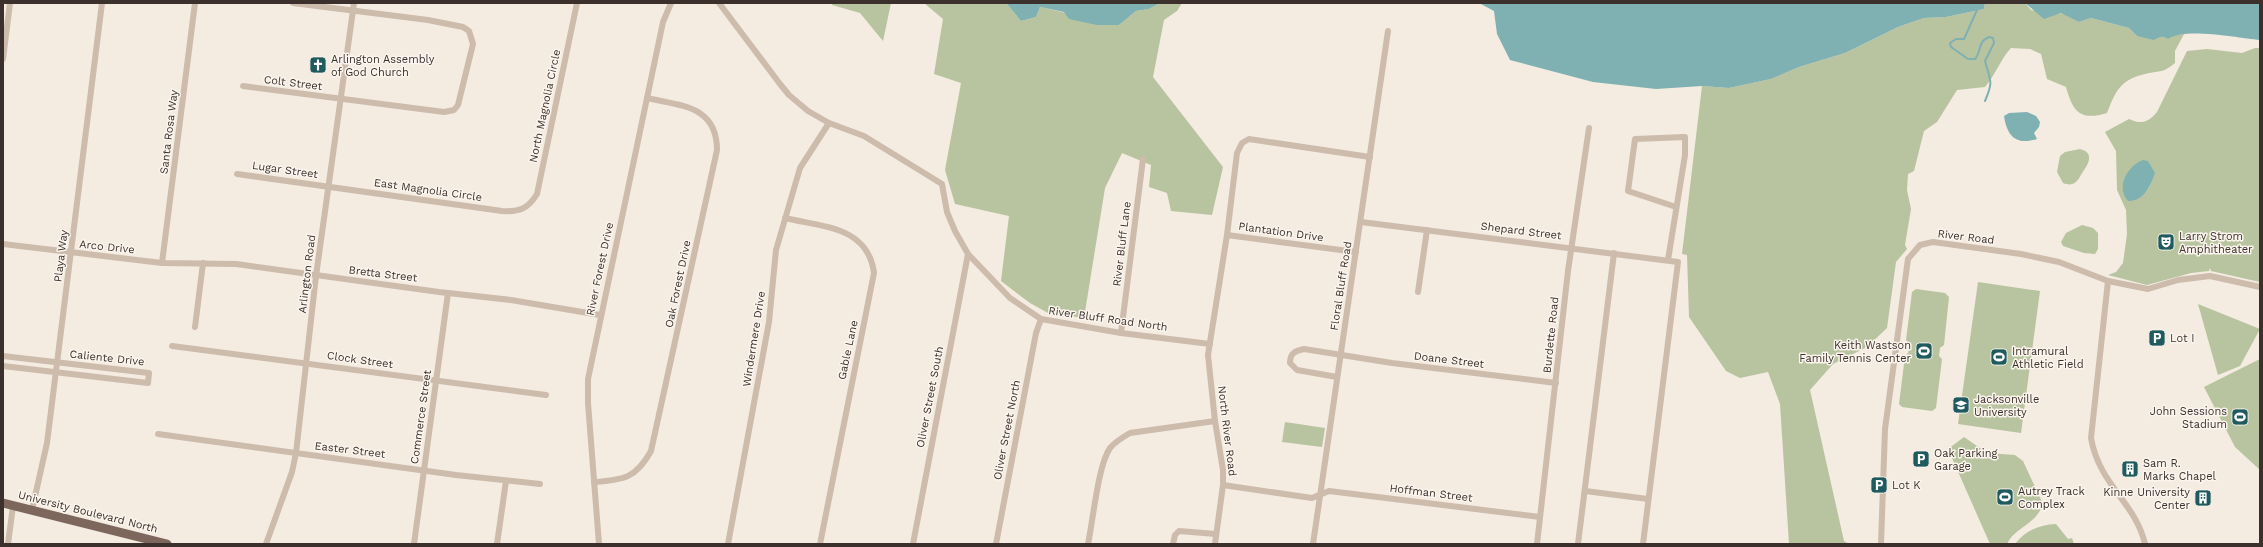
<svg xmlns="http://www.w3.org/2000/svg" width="2263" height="547" viewBox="0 0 2263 547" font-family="'Work Sans',sans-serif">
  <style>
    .green { fill: #b8c4a0; fill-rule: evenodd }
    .water { fill: #7fb0b2 }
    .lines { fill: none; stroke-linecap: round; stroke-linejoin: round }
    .stream { stroke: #7fb0b2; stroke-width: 2 }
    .street { stroke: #cdbbac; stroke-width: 6 }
    .primary { stroke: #7d675c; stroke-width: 9 }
    .labels { text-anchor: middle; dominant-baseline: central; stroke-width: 3; stroke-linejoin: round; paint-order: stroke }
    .poi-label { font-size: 11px; fill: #3b302b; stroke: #fbf5ee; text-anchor: start }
    .street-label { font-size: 11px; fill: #3b302b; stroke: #fbf5ee }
  </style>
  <rect width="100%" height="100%" fill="#f4ebe1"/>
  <g class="green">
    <path d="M 832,3 L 891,3 L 883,41 L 860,13 L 832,5 Z"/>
    <path d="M 924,3 L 1011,3 L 1007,4 L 1021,21 L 1036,17 L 1040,7 L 1119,25 L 1136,11 L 1149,9 L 1160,3 L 1182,3 L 1177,11 L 1164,20 L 1153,77 L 1223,167 L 1212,215 L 1171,211 L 1167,193 L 1149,187 L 1151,165 L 1122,153 L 1105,188 L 1084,318 L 1048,313 L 1030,303 L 1001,281 L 1009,216 L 955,204 L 945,170 L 961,83 L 934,74 L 943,19 Z"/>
    <path d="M 1985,3 L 2025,3 L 2031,10 L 2050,15 L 2064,13 L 2079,22 L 2091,18 L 2129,28 L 2137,36 L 2158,37 L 2184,34 L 2175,51 L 2175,63 C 2164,72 2162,71 2149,73 C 2121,79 2117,88 2107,113 C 2080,121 2073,112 2066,87 L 2047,79 L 2041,54 L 2030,49 L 2011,48 C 2000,60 1996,74 1985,87 L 1957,90 L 1937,122 L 1924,131 L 1914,171 L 1908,174 L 1907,190 L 1911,209 L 1905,245 L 1907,249 L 1896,262 L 1887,328 L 1867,347 L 1833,364 L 1810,390 L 1844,541 L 1849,544 L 1789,544 L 1780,404 L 1768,372 L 1740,378 L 1726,371 L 1689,317 L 1687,255 L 1682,254 L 1702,86 L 1729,88 L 1771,79 L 1799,67 L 1845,53 L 1898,27 L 1924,18 L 1946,17 L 1984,9 Z"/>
    <path d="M 2255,48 L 2260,48 L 2260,282 L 2211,271 L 2210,268 L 2209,271 L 2191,273 L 2147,285 L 2108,275 L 2116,272 L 2123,263 L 2127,234 L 2126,210 L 2117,190 L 2116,151 L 2105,132 L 2129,119 C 2141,125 2149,122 2157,112 L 2187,51 L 2207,49 L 2242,53 ZM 2155,173 L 2148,189 L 2124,185 L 2124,179 Z"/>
    <path d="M 2080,149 C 2093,152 2090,162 2084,170 C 2078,179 2076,188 2063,183 L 2057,172 L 2060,156 L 2065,152 Z"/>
    <path d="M 2082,225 L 2093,228 L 2098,233 L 2098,249 L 2095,254 L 2084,253 L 2063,246 L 2061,242 L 2066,233 Z"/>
    <path d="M 1978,282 L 2040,291 L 2021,433 L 1958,424 Z"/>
    <path d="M 1916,289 L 1945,293 L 1949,297 L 1944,345 L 1940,348 L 1939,356 L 1942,359 L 1936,408 L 1932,411 L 1902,407 L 1899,404 L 1905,356 L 1908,353 L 1910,345 L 1906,340 L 1912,292 Z"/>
    <path d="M 2198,304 L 2260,329 L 2240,366 L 2218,375 Z"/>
    <path d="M 2260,359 L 2260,470 L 2235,447 L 2204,387 Z"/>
    <path d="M 1285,422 L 1325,428 L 1322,447 L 1282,442 Z"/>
    <path d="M 1964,437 L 1987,453 L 2015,455 L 2023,461 L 2043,504 C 2036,525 2015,527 2007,544 L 1990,544 L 1948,449 Z"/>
    <path d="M 2056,524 L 2068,539 L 2072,538 L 2074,544 L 2015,544 C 2026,530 2039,525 2056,524 Z"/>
  </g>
  <g class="water">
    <path d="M 1011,3 L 1160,3 L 1149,9 L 1136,11 L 1119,25 L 1097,25 L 1069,19 L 1064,12 L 1040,7 L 1036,17 L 1021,21 L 1007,4 Z"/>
    <path d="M 1479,3 L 1985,3 L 1984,9 L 1946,17 L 1924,18 L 1898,27 L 1845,53 L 1799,67 L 1771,79 L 1729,88 L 1702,86 L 1656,89 L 1593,82 L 1510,60 L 1497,34 L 1494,11 Z"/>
    <path d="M 2025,3 L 2260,3 L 2260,40 C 2239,38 2184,27 2168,39 C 2163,35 2159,37 2154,40 L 2137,36 L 2129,28 L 2091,18 L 2079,22 L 2061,13 L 2044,19 Z"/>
    <path d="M 2027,112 L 2036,116 L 2040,122 L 2039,127 L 2034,133 L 2037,139 C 2015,146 2007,135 2004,116 L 2009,113 Z"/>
    <path d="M 2143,160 L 2148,161 L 2155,173 C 2151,185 2143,202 2128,201 C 2115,186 2128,166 2143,160 Z"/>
  </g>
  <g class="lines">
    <path class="stream" d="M 1977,10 L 1964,39 L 1956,39 L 1950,43 L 1951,47 L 1968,59 L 1975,59 C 1982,51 1977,42 1989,37 L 1993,38 L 1994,43 L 1985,61 C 1990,81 1994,80 1985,101"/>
    <g class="street">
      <path d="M 719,3 L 780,84 L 789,95 L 808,111 L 829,123 L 864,136 L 942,184 L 947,212 L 955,231 L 968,254 L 1010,298 L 1041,319 L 1121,333 L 1210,344"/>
      <path d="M 3,59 L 10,3"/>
      <path d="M 243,86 L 444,112 L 454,110 L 458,105 L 473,44 L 469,31 L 463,27 L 428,20 L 293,3"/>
      <path d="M 237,174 L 502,211 C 519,212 528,209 537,194 L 577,3"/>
      <path d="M 785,218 C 822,227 868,226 874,273 L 820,544"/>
      <path d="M 1361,222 L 1678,262 L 1643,544"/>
      <path d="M 1227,235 L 1356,252"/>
      <path d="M 3,244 L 162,263 L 236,264 L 439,292 L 511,300 L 600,315"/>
      <path d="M 1668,260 L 1685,155 L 1685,137 L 1635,139 L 1628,191 L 1676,207"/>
      <path d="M 162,263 L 195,3"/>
      <path d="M 2108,281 L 2091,438 C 2099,485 2136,503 2145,544"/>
      <path d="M 1418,292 L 1427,230"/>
      <path d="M 195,327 L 203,263"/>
      <path d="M 1121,333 L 1143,159"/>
      <path d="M 172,346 L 546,395"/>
      <path d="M 3,356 L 149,373 L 148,383 L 3,366"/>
      <path d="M 1337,377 L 1297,370 L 1290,363 C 1290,353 1295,351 1304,349 L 1392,363 L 1556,383"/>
      <path d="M 158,434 L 456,475 L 540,484"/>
      <path d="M 594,482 C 624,480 636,478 651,451 L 717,150 C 717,106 682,106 647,98"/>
      <path d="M 1223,485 L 1312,498 L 1329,491 L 1540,517"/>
      <path d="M 1585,491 L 1648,499"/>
      <path d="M 32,510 L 47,443 L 102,3"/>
      <path d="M 8,544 L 13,506"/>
      <path d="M 266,544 L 292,472 L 296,453 L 316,276 L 354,3"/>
      <path d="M 414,544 L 448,293"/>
      <path d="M 497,544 L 506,481"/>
      <path d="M 599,544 L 588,403 L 588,379 L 663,22 L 671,3"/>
      <path d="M 728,544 L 769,322 L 776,250 L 800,168 L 829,123"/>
      <path d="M 913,544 L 968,254"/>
      <path d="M 996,544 L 1036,333 L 1041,319"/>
      <path d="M 1088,544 C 1093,521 1098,465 1110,448 C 1115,442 1123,437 1130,433 L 1215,421"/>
      <path d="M 1173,544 L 1175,535 L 1179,531 L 1216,534"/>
      <path d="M 1215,544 L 1223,485 L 1223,470 L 1215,421 L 1208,355 L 1227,235 L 1237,153 L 1242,143 L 1249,139 L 1370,157"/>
      <path d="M 1313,544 L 1388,31"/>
      <path d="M 1537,544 L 1568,271 L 1589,128"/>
      <path d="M 1578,544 L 1614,253"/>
      <path d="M 1881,544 L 1885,429 L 1908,259 L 1920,245 L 1933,242 L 2021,254 L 2059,262 L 2108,281 L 2148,289 L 2178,280 L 2210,276 L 2260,287"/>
    </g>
    <path class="primary" d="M 3,503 L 167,544"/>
  </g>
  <defs>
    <g id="church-square" transform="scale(0.9)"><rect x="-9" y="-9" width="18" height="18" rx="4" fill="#1f5a5e" stroke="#fbf5ee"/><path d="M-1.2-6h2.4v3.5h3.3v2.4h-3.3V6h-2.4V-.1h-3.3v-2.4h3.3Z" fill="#fff"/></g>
    <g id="theatre-square" transform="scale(0.9)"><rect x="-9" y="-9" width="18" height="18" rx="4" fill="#1f5a5e" stroke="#fbf5ee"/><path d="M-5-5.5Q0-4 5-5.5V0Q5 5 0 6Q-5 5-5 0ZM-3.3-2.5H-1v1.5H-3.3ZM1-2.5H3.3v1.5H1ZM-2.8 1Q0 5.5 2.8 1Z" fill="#fff"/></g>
    <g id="parking-square" transform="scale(0.9)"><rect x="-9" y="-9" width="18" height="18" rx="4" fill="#1f5a5e" stroke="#fbf5ee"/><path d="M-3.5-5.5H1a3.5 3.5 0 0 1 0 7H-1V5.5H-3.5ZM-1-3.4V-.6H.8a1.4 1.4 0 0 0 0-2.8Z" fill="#fff"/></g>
    <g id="stadium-square" transform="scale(0.9)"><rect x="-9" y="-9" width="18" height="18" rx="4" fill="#1f5a5e" stroke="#fbf5ee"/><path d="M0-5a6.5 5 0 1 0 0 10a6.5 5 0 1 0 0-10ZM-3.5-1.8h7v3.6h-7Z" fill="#fff"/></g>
    <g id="university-square" transform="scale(0.9)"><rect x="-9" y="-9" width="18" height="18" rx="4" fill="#1f5a5e" stroke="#fbf5ee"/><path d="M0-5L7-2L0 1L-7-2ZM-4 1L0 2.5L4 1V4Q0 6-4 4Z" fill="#fff"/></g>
    <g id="building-square" transform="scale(0.9)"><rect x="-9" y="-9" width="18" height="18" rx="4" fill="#1f5a5e" stroke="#fbf5ee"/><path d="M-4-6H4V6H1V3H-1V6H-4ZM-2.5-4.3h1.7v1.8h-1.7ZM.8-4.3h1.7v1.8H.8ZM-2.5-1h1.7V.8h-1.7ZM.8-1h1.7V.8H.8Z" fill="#fff"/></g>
  </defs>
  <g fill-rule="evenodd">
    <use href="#church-square" x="318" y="65"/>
    <use href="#theatre-square" x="2166" y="242"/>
    <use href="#parking-square" x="2157" y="338"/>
    <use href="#stadium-square" x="1924" y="351"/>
    <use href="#stadium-square" x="1999" y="357"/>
    <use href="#university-square" x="1961" y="405"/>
    <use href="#stadium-square" x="2240" y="417"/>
    <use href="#parking-square" x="1921" y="459"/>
    <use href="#building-square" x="2130" y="469"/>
    <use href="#parking-square" x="1879" y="485"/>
    <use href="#stadium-square" x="2005" y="497"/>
    <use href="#building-square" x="2203" y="498"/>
  </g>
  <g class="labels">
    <g class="poi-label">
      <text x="331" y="59">Arlington Assembly<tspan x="331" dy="13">of God Church</tspan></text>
      <text x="2179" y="236">Larry Strom<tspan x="2179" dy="13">Amphitheater</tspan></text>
      <text x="2170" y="338">Lot I</text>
      <text x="1911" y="345" text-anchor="end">Keith Wastson<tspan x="1911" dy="13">Family Tennis Center</tspan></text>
      <text x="2012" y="351">Intramural<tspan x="2012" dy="13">Athletic Field</tspan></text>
      <text x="1974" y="399">Jacksonville<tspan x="1974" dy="13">University</tspan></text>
      <text x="2227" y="411" text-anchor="end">John Sessions<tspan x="2227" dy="13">Stadium</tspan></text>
      <text x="1934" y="453">Oak Parking<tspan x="1934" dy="13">Garage</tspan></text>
      <text x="2143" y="463">Sam R.<tspan x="2143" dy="13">Marks Chapel</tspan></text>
      <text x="1892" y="485">Lot K</text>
      <text x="2018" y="491">Autrey Track<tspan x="2018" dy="13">Complex</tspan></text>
      <text x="2190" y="492" text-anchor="end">Kinne University<tspan x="2190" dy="13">Center</tspan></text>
    </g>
    <g class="street-label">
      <text transform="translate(293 83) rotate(7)">Colt Street</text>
      <text transform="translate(545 106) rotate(-78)">North Magnolia Circle</text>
      <text transform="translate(169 132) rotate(-83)">Santa Rosa Way</text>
      <text transform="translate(285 170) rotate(8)">Lugar Street</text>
      <text transform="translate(428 190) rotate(8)">East Magnolia Circle</text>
      <text transform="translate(1521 231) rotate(7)">Shepard Street</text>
      <text transform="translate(1281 232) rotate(8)">Plantation Drive</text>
      <text transform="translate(1966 237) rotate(7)">River Road</text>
      <text transform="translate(1122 244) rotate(-83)">River Bluff Lane</text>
      <text transform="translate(107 247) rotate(6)">Arco Drive</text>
      <text transform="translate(61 256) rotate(-83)">Playa Way</text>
      <text transform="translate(600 269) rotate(-78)">River Forest Drive</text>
      <text transform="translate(307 274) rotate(-83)">Arlington Road</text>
      <text transform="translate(383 274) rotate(7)">Bretta Street</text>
      <text transform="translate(678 284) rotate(-78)">Oak Forest Drive</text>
      <text transform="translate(1341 286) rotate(-81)">Floral Bluff Road</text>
      <text transform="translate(1108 319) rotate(8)">River Bluff Road North</text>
      <text transform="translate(1551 335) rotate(-84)">Burdette Road</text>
      <text transform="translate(754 339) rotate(-81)">Windermere Drive</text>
      <text transform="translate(848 350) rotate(-78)">Gable Lane</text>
      <text transform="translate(107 358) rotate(6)">Caliente Drive</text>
      <text transform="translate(360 360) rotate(8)">Clock Street</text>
      <text transform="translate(1449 360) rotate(7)">Doane Street</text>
      <text transform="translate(930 397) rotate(-79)">Oliver Street South</text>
      <text transform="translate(421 417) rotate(-82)">Commerce Street</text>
      <text transform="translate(1007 430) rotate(-79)">Oliver Street North</text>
      <text transform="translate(1227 431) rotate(83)">North River Road</text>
      <text transform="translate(350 450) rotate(7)">Easter Street</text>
      <text transform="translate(1431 493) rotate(7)">Hoffman Street</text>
      <text transform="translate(88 512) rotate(14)">University Boulevard North</text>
    </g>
  </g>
  <rect width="2263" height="547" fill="none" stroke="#3b302b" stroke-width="8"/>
</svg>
